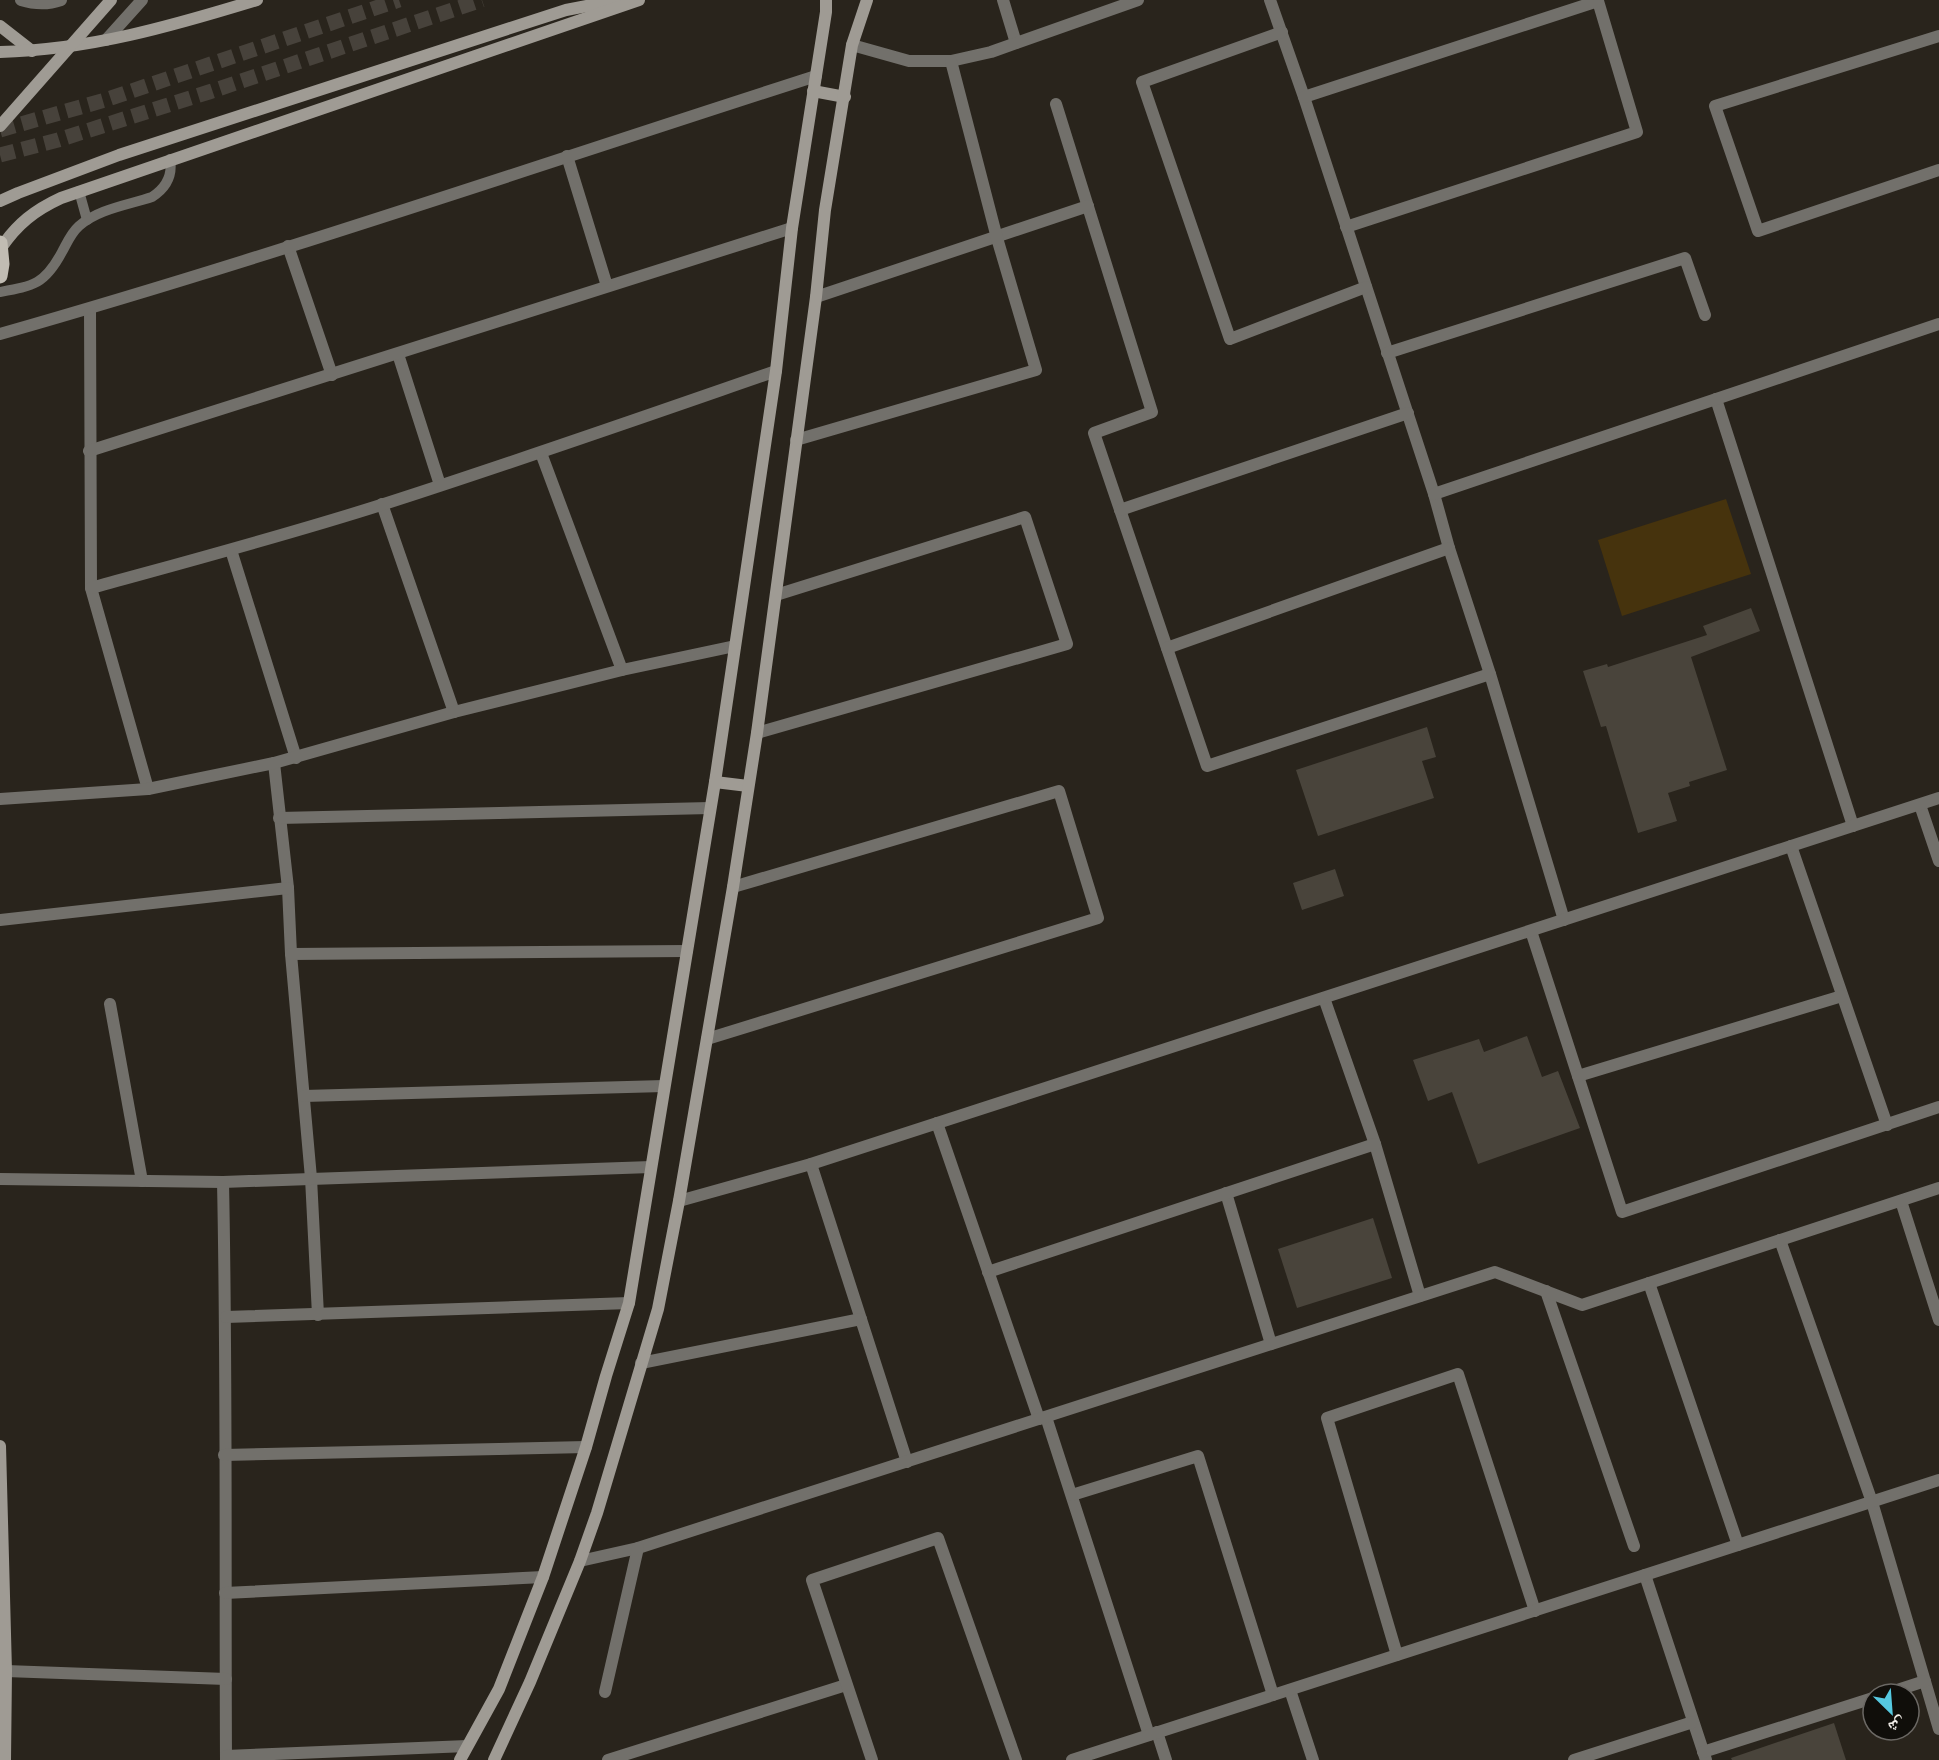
<svg xmlns="http://www.w3.org/2000/svg" width="1939" height="1760" viewBox="0 0 1939 1760" font-family="'Titillium Web','Noto Naskh Arabic',sans-serif">
  <style>
    .green { fill: #46330d }
    .building { fill: #49443b }
    .lines { fill: none; stroke-linecap: round; stroke-linejoin: round }
    .primary-tunnel { stroke: #47423b; stroke-width: 15; stroke-dasharray: 15 8; stroke-linecap: butt }
    .service { stroke: #72706b; stroke-width: 10 }
    .minor { stroke: #72706b; stroke-width: 12 }
    .secondary { stroke: #9f9b94; stroke-width: 12 }
    .primary { stroke: #c1bcb3; stroke-width: 15 }
  </style>
  <rect width="100%" height="100%" fill="#29241c"/>
  <path class="green" d="M 1726,499 L 1751,574 L 1622,616 L 1598,540 Z"/>
  <g class="building">
    <path d="M 1751,608 L 1760,631 L 1691,657 L 1727,770 L 1689,782 L 1690,786 L 1668,793 L 1677,821 L 1638,833 L 1606,726 L 1601,727 L 1583,671 L 1607,664 L 1608,667 L 1707,635 L 1703,626 Z"/>
    <path d="M 1427,727 L 1436,757 L 1422,761 L 1434,798 L 1318,836 L 1296,770 Z"/>
    <path d="M 1335,869 L 1344,896 L 1302,910 L 1293,883 Z"/>
    <path d="M 1527,1036 L 1542,1077 L 1558,1071 L 1580,1128 L 1478,1164 L 1452,1092 L 1428,1101 L 1413,1060 L 1479,1039 L 1484,1052 Z"/>
    <path d="M 1373,1218 L 1392,1278 L 1297,1308 L 1278,1249 Z"/>
    <path d="M 1834,1723 L 1846,1760 L 1732,1760 L 1731,1758 Z"/>
  </g>
  <g class="lines">
    <g class="primary-tunnel">
      <path d="M 0,130 L 105,100 L 399,0"/>
      <path d="M 0,155 L 58,140 L 209,92 L 482,0"/>
    </g>
    <g class="service">
      <path d="M 79,191 L 87,220"/>
      <path d="M 0,292 C 34,286 45,284 62,252 C 67,243 71,233 79,226 C 98,209 128,205 152,197 C 166,188 173,176 170,159"/>
    </g>
    <g class="minor">
      <path d="M 21,0 C 34,4 47,5 61,0"/>
      <path d="M 1003,0 L 1016,43"/>
      <path d="M 1270,0 L 1304,97 L 1434,494 L 1449,548 L 1490,674 L 1564,920"/>
      <path d="M 1282,32 L 1142,82 L 1230,339 L 1366,287"/>
      <path d="M 1939,36 L 1715,106 L 1758,231 L 1939,170"/>
      <path d="M 106,40 L 142,0"/>
      <path d="M 852,45 L 909,61 L 951,61 L 991,52 L 1138,0"/>
      <path d="M 1304,97 L 1598,1 L 1637,132 L 1346,227"/>
      <path d="M 1056,104 L 1152,412 L 1094,433 L 1207,766 L 1490,674"/>
      <path d="M 567,156 L 607,286"/>
      <path d="M 288,246 L 332,375"/>
      <path d="M 816,297 L 1088,206"/>
      <path d="M 90,309 L 91,588 L 148,789"/>
      <path d="M 0,334 C 274,256 545,163 816,76"/>
      <path d="M 1387,353 L 1685,258 L 1705,315"/>
      <path d="M 398,354 L 440,485"/>
      <path d="M 1716,399 L 1853,826"/>
      <path d="M 796,440 L 1036,370 L 997,238 L 951,61"/>
      <path d="M 89,451 L 792,228"/>
      <path d="M 541,453 L 622,670"/>
      <path d="M 1434,494 L 1939,324"/>
      <path d="M 382,504 L 454,712"/>
      <path d="M 1120,510 L 1408,413"/>
      <path d="M 231,550 L 296,758"/>
      <path d="M 91,588 C 189,561 287,535 384,504 C 515,462 646,416 776,371"/>
      <path d="M 1167,648 L 1449,548"/>
      <path d="M 757,733 L 1067,644 L 1025,517 L 776,595"/>
      <path d="M 274,763 L 288,888 L 291,954 L 311,1178 L 318,1315"/>
      <path d="M 0,799 L 148,789 L 274,763 L 454,712 L 622,670 L 735,646"/>
      <path d="M 1920,805 L 1939,861"/>
      <path d="M 279,818 L 710,808"/>
      <path d="M 1791,846 L 1887,1125"/>
      <path d="M 0,920 L 288,888"/>
      <path d="M 1531,931 L 1622,1212 L 1939,1107"/>
      <path d="M 291,954 L 687,951"/>
      <path d="M 1324,998 L 1375,1144 L 1420,1296"/>
      <path d="M 110,1004 L 142,1181"/>
      <path d="M 707,1039 L 1098,918 L 1059,791 L 733,887"/>
      <path d="M 1578,1076 L 1842,996"/>
      <path d="M 304,1096 L 664,1086"/>
      <path d="M 937,1123 L 1039,1419"/>
      <path d="M 811,1164 L 907,1462"/>
      <path d="M 0,1179 L 223,1182 L 651,1167"/>
      <path d="M 223,1182 C 227,1374 225,1567 226,1760"/>
      <path d="M 1226,1193 L 1271,1344"/>
      <path d="M 679,1201 L 811,1164 L 1939,798"/>
      <path d="M 1901,1201 L 1939,1320"/>
      <path d="M 1780,1240 L 1872,1502 L 1939,1729"/>
      <path d="M 988,1272 L 1375,1144"/>
      <path d="M 1649,1283 L 1738,1545"/>
      <path d="M 1546,1291 L 1634,1546"/>
      <path d="M 226,1317 L 629,1303"/>
      <path d="M 641,1363 L 861,1319"/>
      <path d="M 1046,1417 L 1149,1735"/>
      <path d="M 224,1455 L 586,1447"/>
      <path d="M 1072,1495 L 1198,1456 L 1273,1695"/>
      <path d="M 580,1561 L 638,1548 L 1495,1272 L 1582,1305 L 1939,1188"/>
      <path d="M 1645,1575 L 1706,1760"/>
      <path d="M 225,1593 L 543,1577"/>
      <path d="M 1397,1655 L 1327,1418 L 1458,1374 L 1535,1611"/>
      <path d="M 6,1671 L 226,1679"/>
      <path d="M 1290,1690 L 1313,1760"/>
      <path d="M 605,1692 L 638,1548"/>
      <path d="M 1885,1694 L 1925,1681"/>
      <path d="M 1157,1732 L 1166,1760"/>
      <path d="M 1703,1752 L 1873,1698"/>
      <path d="M 226,1756 L 467,1746"/>
      <path d="M 608,1760 L 846,1685"/>
      <path d="M 872,1760 L 812,1580 L 938,1538 L 1016,1760"/>
      <path d="M 1072,1760 L 1939,1480"/>
      <path d="M 1574,1760 L 1693,1722"/>
    </g>
    <g class="secondary">
      <path d="M 0,26 L 32,51"/>
      <path d="M 0,52 C 89,50 172,26 257,0"/>
      <path d="M 813,91 L 845,97"/>
      <path d="M 0,126 L 111,0"/>
      <path d="M 0,201 L 18,193 L 119,155 L 566,10 L 617,0"/>
      <path d="M 1,248 C 17,224 35,210 61,198 L 639,0"/>
      <path d="M 715,782 L 748,786"/>
      <path d="M 0,1446 L 6,1671 L 5,1760"/>
      <path d="M 460,1760 L 499,1689 L 543,1577 L 586,1447 L 606,1376 L 629,1303 L 715,782 L 776,371 L 792,228 L 826,12 L 826,0"/>
      <path d="M 494,1760 L 530,1682 L 580,1561 L 597,1513 L 658,1309 L 679,1201 L 733,887 L 757,733 L 816,297 L 825,210 L 852,45 L 867,0"/>
    </g>
    <path class="primary" d="M 0,243 L 2,264 L 0,276"/>
  </g>
  <g transform="translate(1891 1712) rotate(155)"><circle r="28" fill="#100e0a" stroke="#6b6864" stroke-width="1.5"/>
  <path d="M0-4.5L10 22L0 15L-10 22Z" fill="#56c9e1"/>
  <text y="-9" font-size="16" font-weight="bold" text-anchor="middle" fill="#f3efea">ش</text>
  </g>
</svg>
